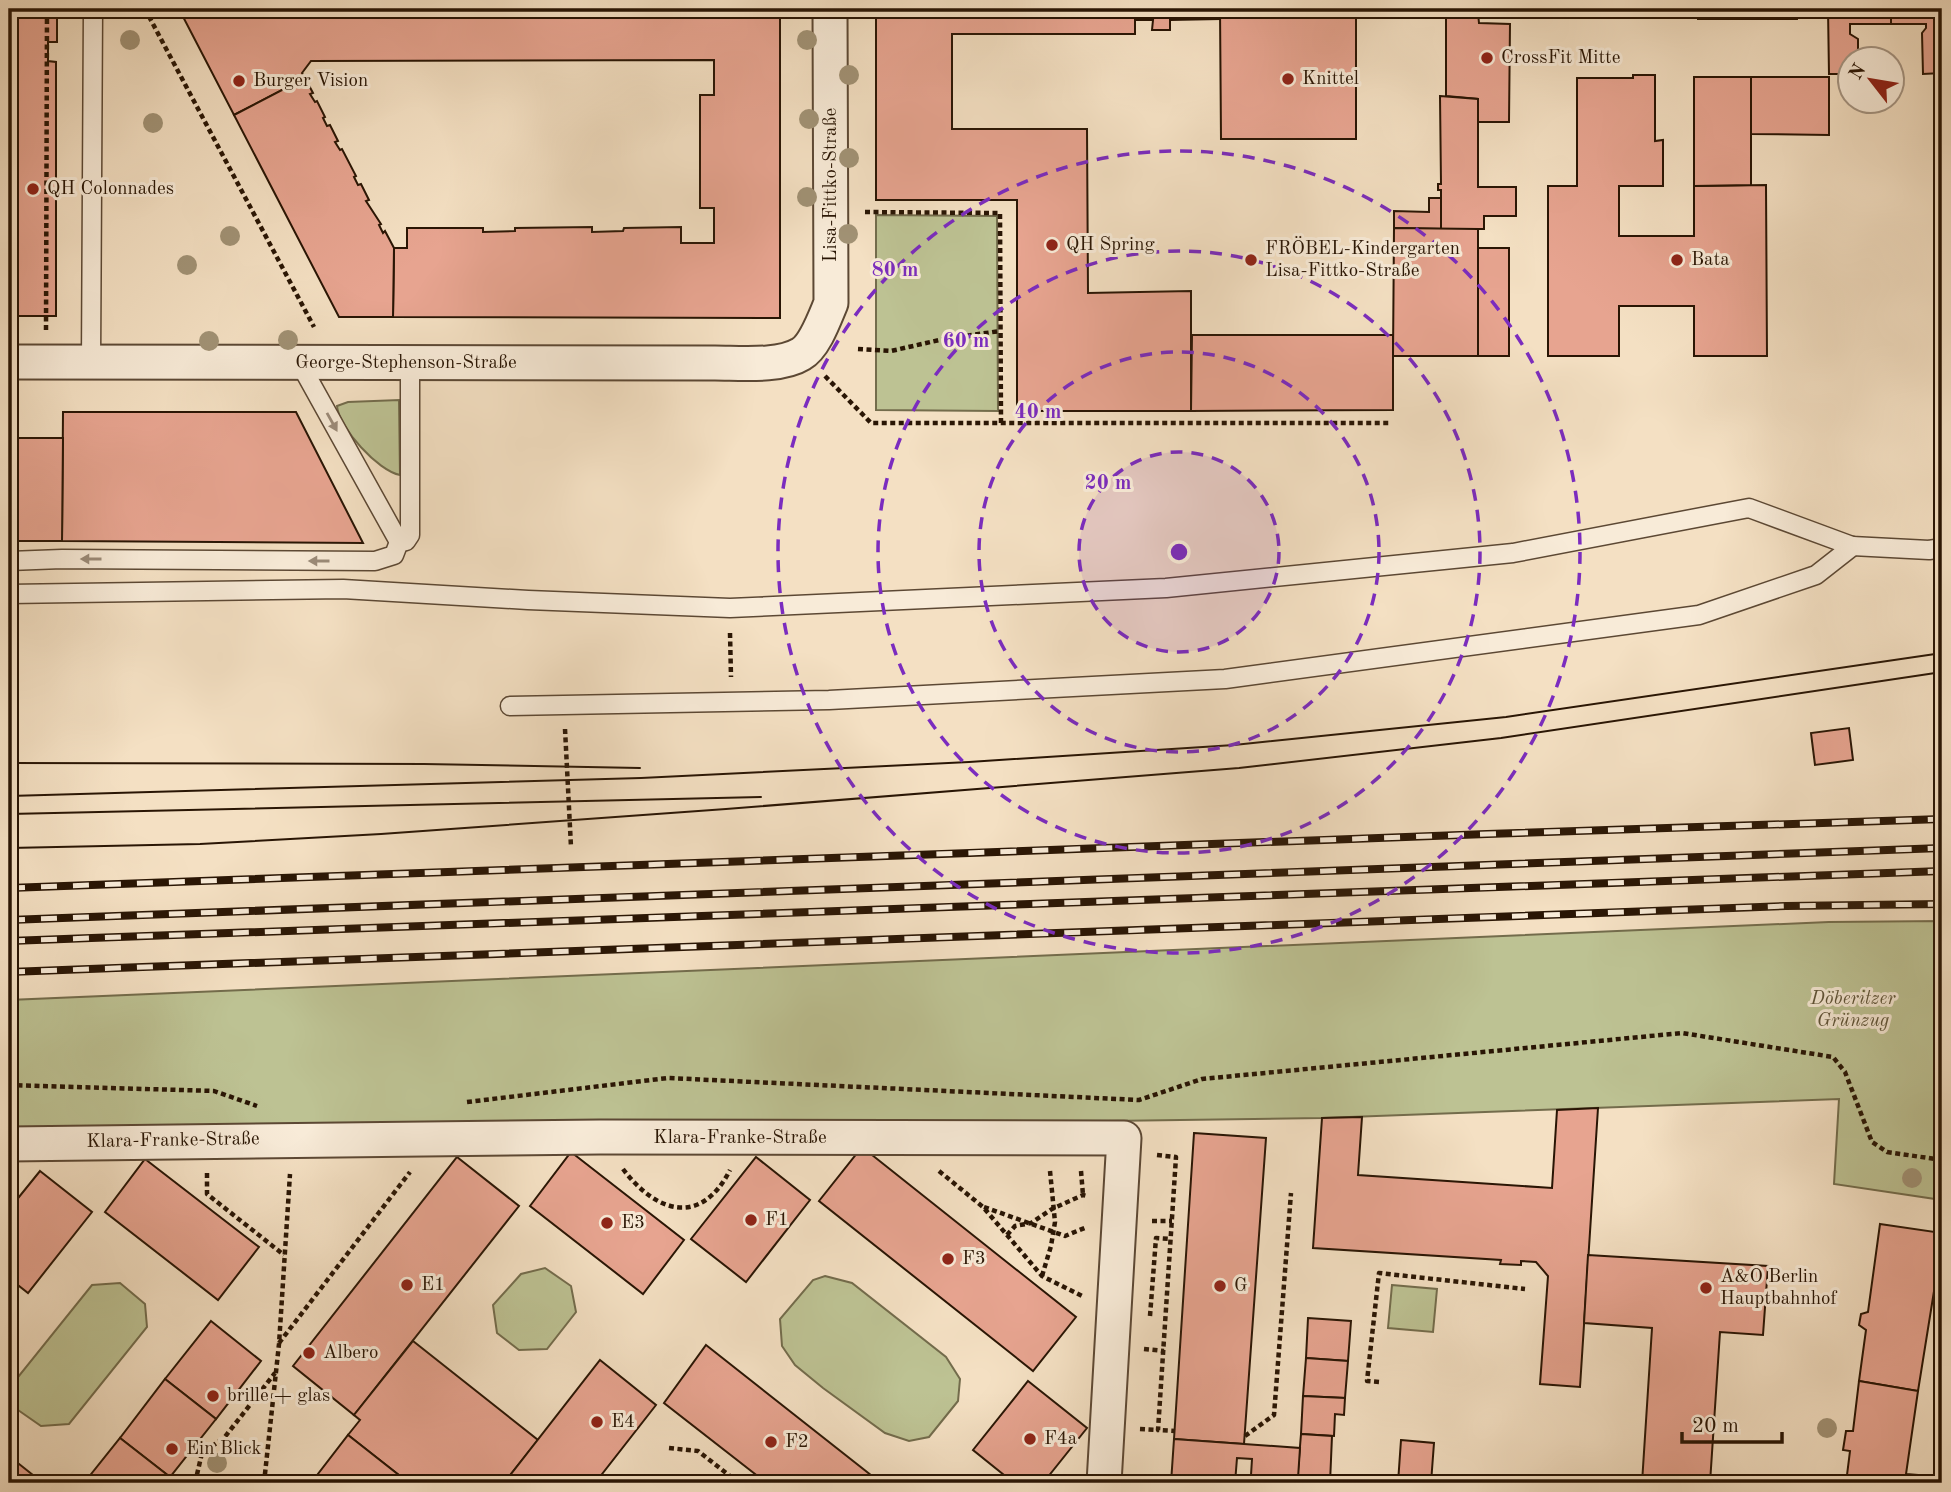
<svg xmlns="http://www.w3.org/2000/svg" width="1951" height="1492" viewBox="0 0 1951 1492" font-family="'Old Standard TT',serif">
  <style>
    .green { fill: #bdc293; stroke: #736c4c; stroke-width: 2 }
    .building { fill: #e7a490; stroke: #291504; stroke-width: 2 }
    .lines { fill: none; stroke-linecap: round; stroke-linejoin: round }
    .service-casing { stroke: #5c4834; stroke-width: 21 }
    .minor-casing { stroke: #5c4834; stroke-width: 37 }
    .path { stroke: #291504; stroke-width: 4.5; stroke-dasharray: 5 3.5; stroke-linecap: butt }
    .service { stroke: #f8ebd8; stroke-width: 18 }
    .minor { stroke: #f8ebd8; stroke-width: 33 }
    .tram { stroke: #291504; stroke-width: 2 }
    .rail-casing { stroke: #291504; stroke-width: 8 }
    .rail { stroke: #f8ebd8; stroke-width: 5; stroke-dasharray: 16; stroke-linecap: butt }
    .tree { fill: #a19275 }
    .oneway { fill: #9b8b79 }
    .ring { fill: none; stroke: #7b2cbf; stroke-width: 3.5; stroke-dasharray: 12 9 }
    .poi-dot { fill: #8f2418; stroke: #f8ebd8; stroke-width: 2.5 }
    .labels { text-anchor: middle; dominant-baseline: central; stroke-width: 6; stroke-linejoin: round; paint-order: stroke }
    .poi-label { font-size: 19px; fill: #291504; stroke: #f8ebd8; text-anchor: start }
    .street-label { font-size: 19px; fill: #291504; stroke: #f8ebd8 }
    .park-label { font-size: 19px; font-style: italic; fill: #5d5236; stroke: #f8ebd8 }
    .centre { fill: #7b2cbf; stroke: #f8ebd8; stroke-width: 3.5 }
    .ring-label { font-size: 21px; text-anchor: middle; font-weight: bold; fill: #7b2cbf; stroke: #f8ebd8; stroke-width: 6; stroke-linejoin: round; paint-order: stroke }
  </style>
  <rect width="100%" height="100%" fill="#f4e0c3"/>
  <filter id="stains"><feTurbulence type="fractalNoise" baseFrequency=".00286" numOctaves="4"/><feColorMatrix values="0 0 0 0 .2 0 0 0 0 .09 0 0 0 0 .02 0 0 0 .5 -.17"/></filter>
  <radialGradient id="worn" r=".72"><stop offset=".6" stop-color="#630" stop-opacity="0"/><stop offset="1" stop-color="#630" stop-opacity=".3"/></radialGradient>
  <g class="green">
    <path d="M 876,215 L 997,216 L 998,411 L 876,410 Z"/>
    <path d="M 399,400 L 400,475 C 378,471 339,428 337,406 L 348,402 Z"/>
    <path d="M 1942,921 L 1942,1200 L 1834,1184 L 1839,1099 L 1322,1118 L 9,1136 L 9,1000 L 1829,922 Z"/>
    <path d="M 545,1268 L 571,1286 L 576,1312 L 547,1349 L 519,1350 L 497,1333 L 493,1305 L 521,1274 Z"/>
    <path d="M 825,1276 L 852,1283 L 946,1357 L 960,1379 L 958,1401 L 929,1437 L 909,1441 L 885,1433 L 823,1388 L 795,1365 L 782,1346 L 780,1319 L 813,1280 Z"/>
    <path d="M 120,1283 L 145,1304 L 147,1327 L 69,1424 L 41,1426 L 18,1410 L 14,1382 L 92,1285 Z"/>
    <path d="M 1392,1285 L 1437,1289 L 1433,1332 L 1388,1328 Z"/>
  </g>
  <g class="building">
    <path d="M 9,9 L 57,9 L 57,42 L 48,42 L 48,61 L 56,62 L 56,316 L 9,316 Z"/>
    <path d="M 179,9 L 780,9 L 780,318 L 393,317 L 394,248 L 407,248 L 407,228 L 483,228 L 483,232 L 515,231 L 515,228 L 592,227 L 592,232 L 623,231 L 624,228 L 681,227 L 681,243 L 714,243 L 714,208 L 700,208 L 700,95 L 714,95 L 714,60 L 311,61 L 302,73 L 305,78 L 234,115 Z"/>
    <path d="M 876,9 L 1135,9 L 1135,34 L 952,34 L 952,129 L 1087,129 L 1088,293 L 1191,291 L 1191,411 L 1017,411 L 1017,200 L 876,200 Z"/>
    <path d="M 1135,9 L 1220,9 L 1220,19 L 1170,20 L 1170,30 L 1152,30 L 1153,20 L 1135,20 Z"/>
    <path d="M 1220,9 L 1356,9 L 1356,139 L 1221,139 Z"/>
    <rect x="1356" y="9" width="34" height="4"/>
    <rect x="1698" y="9" width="58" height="10"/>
    <path d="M 1756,9 L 1798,9 L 1797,19 L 1756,19 Z"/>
    <path d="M 1828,9 L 1891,9 L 1891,24 L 1850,24 L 1850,34 L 1858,39 L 1858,60 L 1850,60 L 1850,74 L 1829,74 Z"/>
    <path d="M 1891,9 L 1942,9 L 1942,73 L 1923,74 L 1922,33 L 1926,28 L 1926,24 L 1891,24 Z"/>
    <path d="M 1446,12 L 1478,13 L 1479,23 L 1510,24 L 1509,122 L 1478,122 L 1478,99 L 1446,96 Z"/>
    <path d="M 1633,75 L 1655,75 L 1655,141 L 1663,140 L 1663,186 L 1619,186 L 1619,236 L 1694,236 L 1694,186 L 1766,185 L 1767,356 L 1694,356 L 1694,306 L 1619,306 L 1619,356 L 1548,356 L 1548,186 L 1577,186 L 1577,78 L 1633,78 Z"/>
    <path d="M 1694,77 L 1751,77 L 1751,185 L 1694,186 Z"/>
    <path d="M 1751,77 L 1829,77 L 1829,135 L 1751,134 Z"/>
    <path d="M 305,78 L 313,93 L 310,94 L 315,102 L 317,101 L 325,117 L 323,118 L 327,126 L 330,125 L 338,141 L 335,142 L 340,150 L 342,149 L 356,176 L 354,177 L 358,185 L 361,184 L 369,200 L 366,201 L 381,224 L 379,225 L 383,233 L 385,231 L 394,248 L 393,317 L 339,317 L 234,115 Z"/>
    <path d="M 1440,96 L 1478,99 L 1478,187 L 1516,187 L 1516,216 L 1484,216 L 1484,229 L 1441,229 L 1441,190 L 1438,190 L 1438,184 L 1441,184 Z"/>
    <path d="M 1429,198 L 1441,198 L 1441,229 L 1394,228 L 1394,211 L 1429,212 Z"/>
    <path d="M 1394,228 L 1478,229 L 1478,356 L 1393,356 Z"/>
    <rect x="1478" y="248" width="31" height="108"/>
    <path d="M 1192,335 L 1393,335 L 1393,410 L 1191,411 Z"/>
    <path d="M 63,412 L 296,412 L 363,543 L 62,541 Z"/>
    <path d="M 9,438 L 63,438 L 62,541 L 9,541 Z"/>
    <path d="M 1849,728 L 1853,760 L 1815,765 L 1811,733 Z"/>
    <path d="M 1598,1108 L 1580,1387 L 1540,1384 L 1548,1276 L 1536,1262 L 1521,1261 L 1521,1265 L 1500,1264 L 1501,1260 L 1313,1248 L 1322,1118 L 1362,1117 L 1358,1175 L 1552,1188 L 1557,1110 Z"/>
    <path d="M 1194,1133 L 1266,1138 L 1244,1444 L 1174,1439 Z"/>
    <path d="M 862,1147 L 1076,1317 L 1033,1371 L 819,1201 Z"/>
    <path d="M 571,1152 L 684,1240 L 643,1294 L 530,1206 Z"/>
    <path d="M 457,1157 L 519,1206 L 354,1415 L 293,1366 Z"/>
    <path d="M 756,1157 L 810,1200 L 746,1282 L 691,1239 Z"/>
    <path d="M 145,1159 L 259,1247 L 218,1300 L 105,1212 Z"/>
    <path d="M 40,1171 L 92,1212 L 28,1293 L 9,1278 L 9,1205 L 13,1200 L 15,1202 Z"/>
    <path d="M 1880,1224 L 1942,1233 L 1942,1286 L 1935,1285 L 1918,1391 L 1859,1381 L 1866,1330 L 1859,1325 L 1861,1314 L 1868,1312 Z"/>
    <path d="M 1588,1255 L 1768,1266 L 1763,1335 L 1720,1332 L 1710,1483 L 1642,1483 L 1652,1328 L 1584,1323 Z"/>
    <path d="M 1308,1318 L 1351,1321 L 1348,1361 L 1306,1358 Z"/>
    <path d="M 211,1321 L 261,1361 L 216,1419 L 165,1379 Z"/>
    <path d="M 413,1341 L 538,1440 L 504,1483 L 409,1483 L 348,1435 L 360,1420 L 354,1415 Z"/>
    <path d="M 706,1345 L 881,1483 L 762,1483 L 764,1481 L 664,1403 Z"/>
    <path d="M 1306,1358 L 1348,1361 L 1345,1398 L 1303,1396 Z"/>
    <path d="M 600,1360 L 656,1405 L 595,1483 L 504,1483 Z"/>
    <path d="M 165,1379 L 216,1419 L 170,1477 L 120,1438 Z"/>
    <path d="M 1028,1381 L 1087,1428 L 1043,1483 L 1014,1483 L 973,1450 Z"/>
    <path d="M 1859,1381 L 1918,1391 L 1906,1474 L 1942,1477 L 1942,1483 L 1846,1483 L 1850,1451 L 1843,1450 L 1846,1431 L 1853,1431 Z"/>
    <path d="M 1303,1396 L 1345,1398 L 1344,1415 L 1335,1414 L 1334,1436 L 1301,1434 Z"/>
    <path d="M 1301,1434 L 1332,1436 L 1330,1483 L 1297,1483 Z"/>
    <path d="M 348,1435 L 409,1483 L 311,1483 Z"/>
    <path d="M 120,1438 L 170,1477 L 165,1483 L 84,1483 Z"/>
    <path d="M 1174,1439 L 1300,1448 L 1298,1478 L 1251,1475 L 1252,1459 L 1237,1458 L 1235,1483 L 1171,1483 Z"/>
    <path d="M 1401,1440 L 1434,1443 L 1431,1483 L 1398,1483 Z"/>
    <path d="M 9,1456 L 43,1483 L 9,1483 Z"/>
  </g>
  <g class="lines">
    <g class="service-casing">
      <g id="service">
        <path d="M 91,362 L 93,9"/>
        <path d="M 399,542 L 406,541 L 410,535 L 410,363"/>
        <path d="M 9,561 L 62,559 L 375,561 L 394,555 L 399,542 L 299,362"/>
        <path d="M 9,594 L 343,589 L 528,600 L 730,608 L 1166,588 L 1513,553 L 1749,508 L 1852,546 L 1929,550 L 1942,548"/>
        <path d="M 510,706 L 829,700 L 1225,679 L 1699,615 L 1816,575 L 1853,546"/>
      </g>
    </g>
    <g class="minor-casing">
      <g id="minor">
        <path d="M 9,362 L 715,363 C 740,363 780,367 801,354 C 815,346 825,317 831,303 L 830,9"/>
        <path d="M 9,1144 L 600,1137 L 1124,1138 L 1104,1483"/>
      </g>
    </g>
    <g class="path">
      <path d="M 145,9 L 314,327"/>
      <path d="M 865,212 L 1000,213 L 1001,423"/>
      <path d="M 46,330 L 47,9"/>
      <path d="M 858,349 L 891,351 L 944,339 L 1000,331"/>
      <path d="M 825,376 L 871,423 L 1389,423"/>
      <path d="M 730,633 L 731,677"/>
      <path d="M 565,729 L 571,847"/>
      <path d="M 9,1085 L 214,1091 L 257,1106"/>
      <path d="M 467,1102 L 668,1078 L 1139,1100 L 1202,1079 L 1682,1033 L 1833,1057 L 1845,1072 L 1872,1142 L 1887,1152 L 1942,1160"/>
      <path d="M 1157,1155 L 1176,1157 L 1158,1430 L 1175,1431"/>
      <path d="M 623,1169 C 656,1213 701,1227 730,1170"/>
      <path d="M 939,1171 L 983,1207 L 1042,1276 L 1084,1297"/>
      <path d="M 1081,1171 L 1083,1195"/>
      <path d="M 207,1173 L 207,1194 L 284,1255"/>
      <path d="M 984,1207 L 1065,1236 L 1087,1227"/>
      <path d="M 1152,1221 L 1172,1221"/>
      <path d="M 1007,1235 L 1015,1226 L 1031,1223 L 1052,1209 L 1083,1195 L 1087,1196"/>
      <path d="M 1042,1276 L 1051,1246 L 1055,1222 L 1050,1171"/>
      <path d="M 1150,1316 L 1156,1238 L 1171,1239"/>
      <path d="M 279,1343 L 410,1172"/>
      <path d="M 1144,1349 L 1164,1351"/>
      <path d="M 1379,1382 L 1367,1381 L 1379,1273 L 1525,1289"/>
      <path d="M 1140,1429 L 1158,1430"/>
      <path d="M 1245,1436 L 1274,1415 L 1291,1193"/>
      <path d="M 669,1448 L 698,1451 L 739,1483"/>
      <path d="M 195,1483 L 202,1453 L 224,1438 L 275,1373"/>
      <path d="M 264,1483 L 279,1344 L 290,1174"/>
    </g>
    <use href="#service" class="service"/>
    <use href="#minor" class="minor"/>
    <g class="tram">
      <path d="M 9,763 L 424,764 L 640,768"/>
      <path d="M 9,796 L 641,778 L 969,762 L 1234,745 L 1506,717 L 1942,653"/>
      <path d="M 9,814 L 761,797"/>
      <path d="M 9,848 L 200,844 L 381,834 L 726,809 L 1239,768 L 1501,738 L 1942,672"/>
    </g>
    <g class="rail-casing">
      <g id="rail">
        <path d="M 9,888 L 1487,834 L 1942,819"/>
        <path d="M 9,920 L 1942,848"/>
        <path d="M 9,941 L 1942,871"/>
        <path d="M 9,972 L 1786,906 L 1942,904"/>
      </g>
    </g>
    <use href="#rail" class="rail"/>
  </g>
  <g class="tree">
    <circle cx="130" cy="40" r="10"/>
    <circle cx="807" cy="40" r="10"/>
    <circle cx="849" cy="75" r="10"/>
    <circle cx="809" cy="119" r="10"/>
    <circle cx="153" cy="123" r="10"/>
    <circle cx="849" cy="158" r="10"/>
    <circle cx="807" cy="197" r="10"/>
    <circle cx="848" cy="234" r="10"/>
    <circle cx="230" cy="236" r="10"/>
    <circle cx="187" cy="265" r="10"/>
    <circle cx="288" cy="340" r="10"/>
    <circle cx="209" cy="341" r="10"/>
    <circle cx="1912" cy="1178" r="10"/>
    <circle cx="1827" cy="1428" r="10"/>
    <circle cx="217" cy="1463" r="10"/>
  </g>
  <defs><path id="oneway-solid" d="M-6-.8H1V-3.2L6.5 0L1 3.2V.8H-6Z" transform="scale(1.75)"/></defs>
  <g class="oneway">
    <use href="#oneway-solid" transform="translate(332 422) rotate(61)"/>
    <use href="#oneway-solid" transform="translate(91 559) rotate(-180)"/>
    <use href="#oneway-solid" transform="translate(319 561) rotate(-180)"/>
  </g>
  <circle cx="1179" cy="552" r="100" fill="#7b2cbf" fill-opacity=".12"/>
  <g class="ring">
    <circle cx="1179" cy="552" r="100"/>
    <circle cx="1179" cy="552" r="200"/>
    <circle cx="1179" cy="552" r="301"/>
    <circle cx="1179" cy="552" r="401"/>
  </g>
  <g class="poi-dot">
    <circle cx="1487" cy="58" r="7"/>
    <circle cx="1288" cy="79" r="7"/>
    <circle cx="239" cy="81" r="7"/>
    <circle cx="33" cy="189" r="7"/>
    <circle cx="1052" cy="245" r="7"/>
    <circle cx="1251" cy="260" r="7"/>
    <circle cx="1677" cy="260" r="7"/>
    <circle cx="751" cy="1220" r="7"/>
    <circle cx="607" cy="1223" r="7"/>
    <circle cx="948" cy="1259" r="7"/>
    <circle cx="407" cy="1285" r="7"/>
    <circle cx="1220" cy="1286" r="7"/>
    <circle cx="1706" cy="1288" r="7"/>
    <circle cx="309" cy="1353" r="7"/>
    <circle cx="213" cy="1396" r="7"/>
    <circle cx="597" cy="1422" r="7"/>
    <circle cx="1030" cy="1439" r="7"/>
    <circle cx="771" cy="1442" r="7"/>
    <circle cx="172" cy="1449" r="7"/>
  </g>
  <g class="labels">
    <g class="poi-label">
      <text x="1501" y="58">CrossFit Mitte</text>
      <text x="1302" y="79">Knittel</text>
      <text x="253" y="81">Burger Vision</text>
      <text x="47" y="189">QH Colonnades</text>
      <text x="1066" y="245">QH Spring</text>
      <text x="1265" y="249">FRÖBEL-Kindergarten<tspan x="1265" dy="22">Lisa-Fittko-Straße</tspan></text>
      <text x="1691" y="260">Bata</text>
      <text x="765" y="1220">F1</text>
      <text x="621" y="1223">E3</text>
      <text x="962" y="1259">F3</text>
      <text x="1720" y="1277">A&amp;O Berlin<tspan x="1720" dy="22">Hauptbahnhof</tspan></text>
      <text x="421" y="1285">E1</text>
      <text x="1234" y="1286">G</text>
      <text x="323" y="1353">Albero</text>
      <text x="227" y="1396">brille + glas</text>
      <text x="611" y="1422">E4</text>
      <text x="1044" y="1439">F4a</text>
      <text x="785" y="1442">F2</text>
      <text x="186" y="1449">Ein Blick</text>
    </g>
    <g class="street-label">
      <text transform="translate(831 185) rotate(-90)">Lisa-Fittko-Straße</text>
      <text x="406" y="363">George-Stephenson-Straße</text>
      <text x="740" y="1138">Klara-Franke-Straße</text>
      <text transform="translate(173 1141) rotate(-1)">Klara-Franke-Straße</text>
    </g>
    <g class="park-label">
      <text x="1853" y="999">Döberitzer<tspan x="1853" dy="22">Grünzug</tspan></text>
    </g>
  </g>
  <circle cx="1179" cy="552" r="10" class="centre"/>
  <g class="ring-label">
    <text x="895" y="276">80 m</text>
    <text x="966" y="347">60 m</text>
    <text x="1038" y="418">40 m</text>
    <text x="1108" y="489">20 m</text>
  </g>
  <rect width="1951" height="1492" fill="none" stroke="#f4e0c3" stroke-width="35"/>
  <rect x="10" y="10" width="1930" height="1471" fill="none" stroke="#291504" stroke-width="3.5"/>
  <rect x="18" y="18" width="1916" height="1457" fill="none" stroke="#291504" stroke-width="2"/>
  <g transform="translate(1871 80) rotate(301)"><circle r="33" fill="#f8ebd8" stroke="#a59583" stroke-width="2"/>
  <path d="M0-5L12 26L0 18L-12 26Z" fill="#8f2418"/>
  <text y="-10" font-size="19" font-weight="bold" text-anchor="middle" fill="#291504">N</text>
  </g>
  <path d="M1682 1432v10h100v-10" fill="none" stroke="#291504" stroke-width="3.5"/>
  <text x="1692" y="1432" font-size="21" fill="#291504" stroke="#f8ebd8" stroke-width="5" paint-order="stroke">20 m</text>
  <rect width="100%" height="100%" filter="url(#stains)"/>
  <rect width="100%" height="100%" fill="url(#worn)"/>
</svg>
